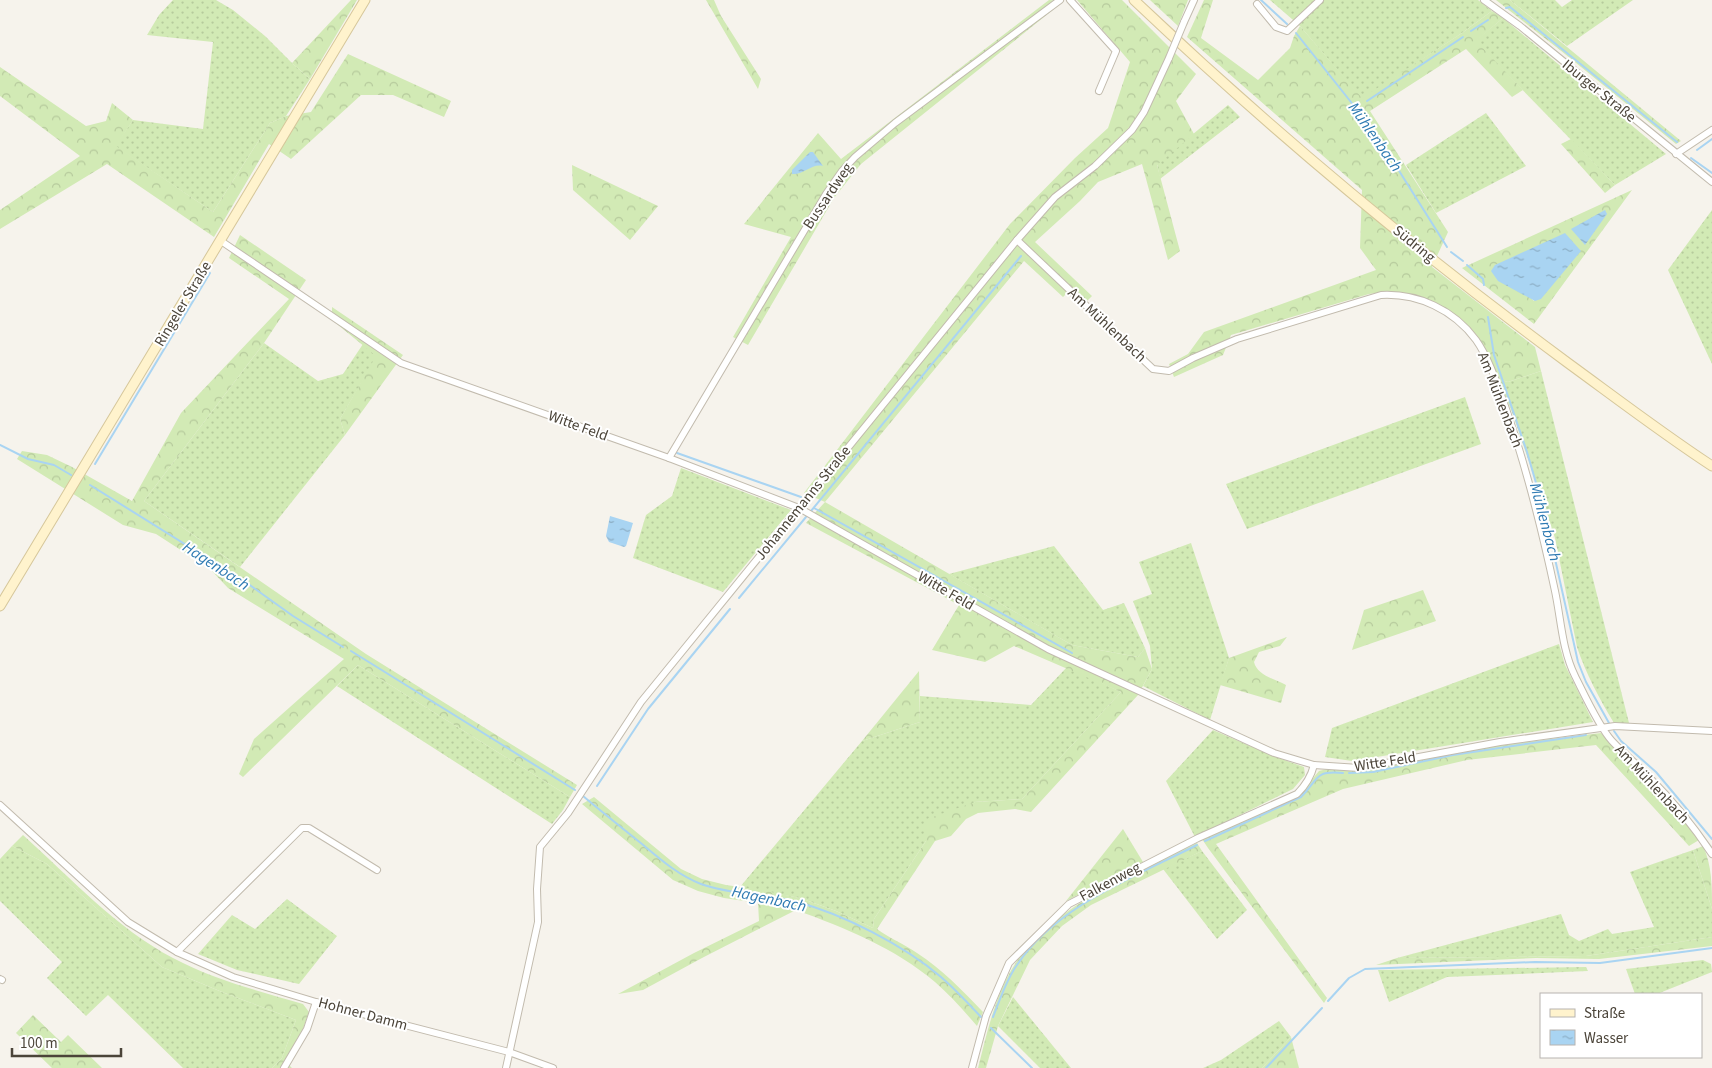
<svg xmlns="http://www.w3.org/2000/svg" width="1712" height="1068" viewBox="0 0 1712 1068" font-family="'Source Sans 3',sans-serif">
  <style>
    .grass { fill: url(#grass-dots) }
    .forest { fill: url(#forest-crowns); fill-rule: evenodd }
    .water { fill: url(#water-ripples) }
    .lines { fill: none; stroke-linecap: round; stroke-linejoin: round }
    .stream { stroke: #a9d4f2; stroke-width: 2 }
    .street-casing { stroke: #c2bbae; stroke-width: 8 }
    .secondary-casing { stroke: #d6c79b; stroke-width: 11 }
    .street { stroke: #fff; stroke-width: 6 }
    .secondary { stroke: #fff3cd; stroke-width: 9 }
    .street-bridge-casing { stroke: #c2bbae; stroke-width: 8; stroke-linecap: butt }
    .street-bridge { stroke: #fff; stroke-width: 6 }
    .labels { text-anchor: middle; dominant-baseline: central; stroke-width: 4; stroke-linejoin: round; paint-order: stroke }
    .street-label { font-size: 15px; fill: #4b4439; stroke: #fff }
    .water-label { font-size: 16px; font-style: italic; fill: #2e7ab2; stroke: #fff }
  </style>
  <defs>
    <pattern id="grass-dots" width="8" height="8" patternUnits="userSpaceOnUse" patternTransform="scale(1.25)"><rect width="8" height="8" fill="#d2eab5"/><path d="M2 2h.1M6 6h.1" fill="none" stroke="#b6ca9c" stroke-width="1.8" stroke-linecap="round"/></pattern>
    <pattern id="forest-crowns" width="20" height="18" patternUnits="userSpaceOnUse" patternTransform="scale(1.25)"><rect width="20" height="18" fill="#d2eab5"/><path d="M2 6a3 3 0 1 1 6 0M12 15a3 3 0 1 1 6 0" fill="none" stroke="#b6ca9c"/></pattern>
    <pattern id="water-ripples" width="26" height="14" patternUnits="userSpaceOnUse" patternTransform="scale(1.25)"><rect width="26" height="14" fill="#a9d4f2"/><path d="M2 4q2-2 4 0t4 0M15 11q2-2 4 0t4 0" fill="none" stroke="#8caec5"/></pattern>
  </defs>
  <rect width="100%" height="100%" fill="#f6f3ec"/>
  <g class="grass">
    <path d="M 173,0 L 216,0 L 233,10 L 265,36 L 292,63 L 310,79 L 286,116 L 270,123 L 213,212 L 115,146 L 133,120 L 203,129 L 213,42 L 147,35 L 159,15 Z"/>
    <path d="M 1270,0 L 1478,0 L 1492,11 L 1462,33 L 1362,99 L 1300,26 Z"/>
    <path d="M 1510,0 L 1555,0 L 1562,7 L 1572,0 L 1633,0 L 1567,46 Z"/>
    <path d="M 1503,18 L 1666,154 L 1615,185 L 1475,41 Z"/>
    <path d="M 1228,105 L 1240,117 L 1160,179 L 1157,164 Z"/>
    <path d="M 1486,113 L 1526,166 L 1436,213 L 1406,165 Z"/>
    <path d="M 1712,210 L 1712,364 L 1668,270 Z"/>
    <path d="M 264,343 L 318,381 L 343,374 L 363,344 L 377,356 L 340,419 L 345,435 L 240,567 L 144,501 Z"/>
    <path d="M 1541,371 L 1629,723 L 1614,723 C 1599,698 1586,674 1577,647 L 1555,538 L 1512,412 L 1498,379 L 1508,382 Z"/>
    <path d="M 1465,397 L 1481,444 L 1247,529 L 1226,484 Z"/>
    <path d="M 681,468 L 791,510 L 723,592 L 633,558 L 646,515 L 672,496 Z"/>
    <path d="M 1191,543 L 1229,658 L 1210,720 L 1143,686 L 1152,669 L 1150,646 L 1133,601 L 1152,594 L 1139,562 Z"/>
    <path d="M 1054,546 L 1103,610 L 1124,603 L 1145,648 L 1138,657 L 1072,645 L 949,574 Z"/>
    <path d="M 1559,644 L 1565,665 L 1593,722 L 1352,761 L 1325,757 L 1332,728 Z"/>
    <path d="M 358,665 L 570,797 L 563,810 L 552,824 L 337,686 Z"/>
    <path d="M 1067,667 L 1121,692 L 1022,799 L 975,802 L 926,841 L 874,919 L 873,928 L 836,911 L 800,898 L 740,887 L 862,741 L 920,722 L 920,696 L 1031,705 Z"/>
    <path d="M 1213,730 L 1273,756 L 1304,767 L 1305,775 L 1293,789 L 1195,837 L 1166,781 Z"/>
    <path d="M 12,846 L 47,864 L 162,967 L 222,992 L 296,1020 L 282,1058 L 272,1068 L 183,1068 L 108,995 L 86,1016 L 47,978 L 62,962 L 0,901 L 0,859 Z"/>
    <path d="M 1693,850 L 1712,909 L 1712,937 L 1586,956 L 1397,958 L 1561,914 L 1569,935 L 1579,941 L 1608,929 L 1612,934 L 1654,927 L 1630,872 Z"/>
    <path d="M 1202,851 L 1247,910 L 1217,939 L 1163,869 Z"/>
    <path d="M 287,899 L 337,936 L 299,984 L 237,970 L 198,954 L 232,915 L 255,929 Z"/>
    <path d="M 1703,960 L 1711,964 L 1712,972 L 1657,994 L 1635,994 L 1626,969 Z"/>
    <path d="M 1586,967 L 1588,971 L 1447,977 L 1389,1002 L 1378,970 Z"/>
    <path d="M 1013,997 L 1071,1068 L 1040,1068 L 998,1026 Z"/>
    <path d="M 1279,1021 L 1291,1037 L 1262,1068 L 1203,1068 L 1221,1060 Z"/>
  </g>
  <g class="forest">
    <path d="M 351,0 L 357,0 L 310,79 L 292,63 Z"/>
    <path d="M 706,0 L 714,0 L 721,16 L 761,79 L 758,89 Z"/>
    <path d="M 1049,0 L 1064,1 L 861,164 L 834,198 L 748,345 L 733,337 L 791,237 L 744,224 L 818,133 L 841,159 Z"/>
    <path d="M 1077,0 L 1122,0 L 1196,74 L 1176,101 L 1194,134 L 1157,165 L 1180,251 L 1168,260 L 1142,164 L 1098,182 L 1080,201 L 1035,242 L 1092,296 L 1087,301 L 1073,287 L 1063,297 L 1024,261 L 825,502 L 1072,645 L 1138,657 L 1145,648 L 1152,669 L 1138,695 L 1031,812 L 1015,809 L 978,813 L 966,819 L 951,836 L 935,841 L 877,929 C 889,938 904,944 917,953 C 942,969 962,990 983,1012 L 977,1026 C 964,1011 950,995 935,982 C 895,948 845,928 796,910 L 702,958 L 643,990 L 618,994 L 694,953 L 759,921 L 758,903 L 724,898 L 698,891 L 673,880 L 582,804 L 594,797 L 681,869 L 702,879 L 726,885 L 761,890 L 800,898 L 836,911 L 873,928 L 874,919 L 926,841 L 924,820 L 975,802 L 1022,799 L 1121,692 L 1014,646 L 985,662 L 932,650 L 959,605 L 806,523 L 825,502 L 804,493 L 1010,224 L 1075,158 L 1108,128 L 1130,62 Z"/>
    <path d="M 1150,0 L 1188,0 L 1178,26 Z"/>
    <path d="M 1204,0 L 1213,0 L 1201,38 L 1258,80 L 1290,48 L 1294,36 L 1300,26 L 1362,98 L 1462,33 L 1492,11 L 1503,18 L 1476,41 L 1523,90 L 1512,97 L 1466,49 L 1370,111 L 1448,232 L 1432,267 L 1535,347 L 1541,371 L 1508,382 L 1498,379 C 1492,365 1486,350 1478,337 C 1474,331 1466,326 1461,322 C 1432,297 1406,288 1369,294 L 1231,335 L 1223,355 L 1174,377 L 1169,364 L 1188,354 L 1204,332 L 1376,270 L 1360,248 L 1362,190 L 1187,37 Z"/>
    <path d="M 1496,0 L 1510,0 L 1681,141 L 1676,144 L 1560,50 Z"/>
    <path d="M 348,54 L 451,101 L 444,117 L 393,95 L 361,95 L 291,159 L 269,144 L 214,237 L 107,164 L 0,229 L 0,210 L 80,156 L 0,96 L 0,67 L 86,126 L 106,121 L 112,103 L 133,120 L 116,146 L 213,212 L 270,123 L 286,116 L 311,112 Z"/>
    <path d="M 1571,139 L 1615,185 L 1605,193 L 1561,144 Z"/>
    <path d="M 572,165 L 658,206 L 630,240 L 573,190 Z"/>
    <path d="M 1632,190 L 1534,324 L 1462,268 ZM 1580,251 L 1534,301 L 1495,265 Z"/>
    <path d="M 240,235 L 306,280 L 264,343 L 144,501 L 366,654 L 577,785 L 570,797 L 358,665 L 243,777 L 239,774 L 254,739 L 344,659 L 228,588 L 210,569 L 156,534 L 123,525 L 17,459 L 22,451 L 47,455 L 72,467 L 132,501 L 181,413 L 289,299 L 229,258 Z"/>
    <path d="M 332,307 L 403,355 L 345,435 L 340,419 L 376,356 L 332,320 Z"/>
    <path d="M 1423,590 L 1436,621 L 1352,650 L 1364,610 Z"/>
    <path d="M 1287,637 L 1280,646 L 1259,652 L 1254,662 C 1257,675 1274,679 1286,685 L 1281,703 L 1220,685 L 1229,658 Z"/>
    <path d="M 919,671 L 920,722 L 862,741 Z"/>
    <path d="M 1601,733 L 1649,781 L 1698,836 L 1699,840 L 1689,846 L 1596,745 L 1467,760 L 1343,789 L 1216,844 L 1327,998 L 1324,1003 L 1208,848 L 1202,839 L 1299,795 L 1319,771 L 1327,769 L 1361,771 L 1501,745 Z"/>
    <path d="M 1123,829 L 1143,862 L 1066,901 Z"/>
    <path d="M 23,835 C 71,878 116,928 173,958 C 214,980 259,991 303,1004 L 309,1012 L 303,1029 L 285,1061 L 292,1068 L 272,1068 L 282,1058 L 296,1020 L 222,992 L 162,967 L 47,864 L 12,846 Z"/>
    <path d="M 1197,843 L 1202,851 L 1091,905 L 1062,926 L 1030,960 L 998,1026 L 986,1068 L 978,1068 C 987,1033 995,995 1015,964 C 1054,904 1135,874 1197,843 Z"/>
    <path d="M 1703,846 C 1712,865 1712,887 1712,909 L 1693,850 Z"/>
    <path d="M 1712,937 L 1712,946 L 1599,959 L 1536,958 L 1376,965 L 1397,958 L 1586,956 Z"/>
    <path d="M 33,1015 L 61,1042 L 68,1035 L 102,1068 L 52,1068 L 16,1033 Z"/>
    <path d="M 1291,1037 L 1299,1068 L 1262,1068 Z"/>
  </g>
  <g class="water">
    <path d="M 810,152 L 813,152 L 823,166 C 812,163 804,175 792,174 L 792,170 Z"/>
    <path d="M 1605,210 L 1607,214 L 1585,245 L 1571,229 Z"/>
    <path d="M 1565,233 L 1581,251 L 1541,299 L 1535,301 L 1498,281 L 1491,271 L 1495,265 Z"/>
    <path d="M 610,516 L 633,523 L 626,546 L 624,547 L 609,542 L 606,536 Z"/>
  </g>
  <g class="lines">
    <g class="stream">
      <path d="M 1261,0 L 1287,24"/>
      <path d="M 1506,8 L 1510,7 L 1677,142"/>
      <path d="M 1471,31 L 1488,20"/>
      <path d="M 1296,33 L 1374,131 L 1447,247"/>
      <path d="M 1367,101 L 1463,37"/>
      <path d="M 1697,150 L 1712,139"/>
      <path d="M 1691,158 L 1712,173"/>
      <path d="M 1451,252 L 1463,261"/>
      <path d="M 1467,265 L 1483,279 L 1484,285"/>
      <path d="M 1488,317 L 1494,355 L 1527,452 L 1545,514 L 1578,662 L 1586,682 L 1609,723"/>
      <path d="M 0,445 L 28,459 L 54,465 L 71,475"/>
      <path d="M 677,453 L 801,497"/>
      <path d="M 95,464 L 210,273"/>
      <path d="M 90,485 L 244,581 L 293,616 L 343,647"/>
      <path d="M 814,508 L 1072,653"/>
      <path d="M 811,511 L 1021,256"/>
      <path d="M 739,598 L 806,517"/>
      <path d="M 351,651 L 575,790"/>
      <path d="M 1614,731 L 1621,741 L 1656,772 L 1712,839"/>
      <path d="M 1349,773 L 1373,772 L 1453,755 L 1586,735"/>
      <path d="M 597,786 L 648,709 L 730,609"/>
      <path d="M 583,796 C 602,812 622,828 642,844 C 660,859 678,875 701,884 C 731,895 766,894 797,902 C 843,914 905,946 941,977 C 955,989 968,1003 981,1017"/>
      <path d="M 1205,841 L 1301,797 C 1319,779 1314,770 1343,773"/>
      <path d="M 1328,1001 L 1349,978 L 1365,969 L 1535,962 L 1600,963 L 1712,948"/>
      <path d="M 993,1017 C 1000,1000 1006,980 1017,965 C 1056,906 1136,876 1197,845"/>
      <path d="M 991,1028 L 1032,1068"/>
      <path d="M 1266,1068 L 1322,1008"/>
    </g>
    <g class="street-casing">
      <g id="street">
        <path d="M 1070,0 L 1116,51 L 1099,91"/>
        <path d="M 1484,0 L 1520,26 L 1712,182"/>
        <path d="M 1257,4 L 1276,27 L 1287,31 L 1320,0"/>
        <path d="M 1184,22 L 1194,0"/>
        <path d="M 1676,154 L 1712,130"/>
        <path d="M 1017,240 L 1153,369 L 1169,371 L 1193,358 L 1237,339 L 1381,295 C 1418,293 1454,310 1476,340 C 1490,360 1498,387 1506,409 C 1527,469 1542,530 1555,591 C 1561,619 1562,650 1575,676 C 1584,694 1599,727 1612,741 C 1624,754 1638,765 1650,778 C 1673,801 1694,827 1712,854"/>
        <path d="M 221,241 L 401,363 L 669,458 L 799,508 L 1048,649 L 1274,753 L 1314,765 L 1359,768 L 1500,742 L 1615,726 L 1712,731"/>
        <path d="M 669,458 L 826,194 L 842,171 L 855,157 L 895,123 L 1060,0"/>
        <path d="M 0,805 L 128,922 L 177,952 L 233,977 L 316,1002 L 509,1052 L 553,1068"/>
        <path d="M 177,952 L 302,828 L 309,828 L 377,870"/>
        <path d="M 0,979 L 2,980"/>
        <path d="M 284,1068 L 307,1029 L 316,1002"/>
        <path d="M 506,1068 L 538,922 L 537,889 L 540,847 L 568,813 L 641,702 L 1017,240 L 1055,197 L 1095,166 L 1132,130 L 1144,112 L 1169,58"/>
        <path d="M 972,1068 L 986,1016 L 1009,963 L 1069,904 L 1198,838 L 1297,794 C 1306,785 1311,777 1314,765"/>
      </g>
    </g>
    <g class="secondary-casing">
      <g id="secondary">
        <path d="M 1134,0 C 1271,130 1416,251 1568,363 C 1616,398 1663,434 1712,466"/>
        <path d="M 0,606 L 365,0"/>
      </g>
    </g>
    <use href="#street" class="street"/>
    <use href="#secondary" class="secondary"/>
    <g class="street-bridge-casing">
      <path id="street-bridge" d="M 1169,58 L 1184,22"/>
    </g>
    <use href="#street-bridge" class="street-bridge"/>
  </g>
  <g class="labels">
    <g class="street-label">
      <text transform="translate(1599 91) rotate(39)">Iburger Straße</text>
      <text transform="translate(828 196) rotate(-56)">Bussardweg</text>
      <text transform="translate(1414 244) rotate(39)">Südring</text>
      <text transform="translate(183 304) rotate(-59)">Ringeler Straße</text>
      <text transform="translate(1107 325) rotate(43)">Am Mühlenbach</text>
      <text transform="translate(1500 400) rotate(69)">Am Mühlenbach</text>
      <text transform="translate(578 426) rotate(20)">Witte Feld</text>
      <text transform="translate(803 503) rotate(-51)">Johannemanns Straße</text>
      <text transform="translate(946 591) rotate(30)">Witte Feld</text>
      <text transform="translate(1385 762) rotate(-9)">Witte Feld</text>
      <text transform="translate(1652 784) rotate(47)">Am Mühlenbach</text>
      <text transform="translate(1110 882) rotate(-28)">Falkenweg</text>
      <text transform="translate(363 1014) rotate(15)">Hohner Damm</text>
    </g>
    <g class="water-label">
      <text transform="translate(1375 137) rotate(55)">Mühlenbach</text>
      <text transform="translate(1545 522) rotate(75)">Mühlenbach</text>
      <text transform="translate(216 566) rotate(33)">Hagenbach</text>
      <text transform="translate(769 899) rotate(12)">Hagenbach</text>
    </g>
  </g>
  <rect x="1540" y="993" width="162" height="65" fill="#ffffff" stroke="#b7b4b0"/>
  <rect x="1550" y="1009" width="25" height="8" fill="#fff3cd" stroke="#b7b4b0"/>
  <text x="1584" y="1018" font-size="15" fill="#4b4439">Straße</text>
  <rect x="1550" y="1030" width="25" height="15" fill="url(#water-ripples)" stroke="#b7b4b0"/>
  <text x="1584" y="1043" font-size="15" fill="#4b4439">Wasser</text>
  <path d="M12 1048v8h109v-8" fill="none" stroke="#4b4439" stroke-width="2.5"/>
  <text x="20" y="1048" font-size="15" fill="#4b4439" stroke="#ffffff" stroke-width="4" paint-order="stroke">100 m</text>
</svg>
